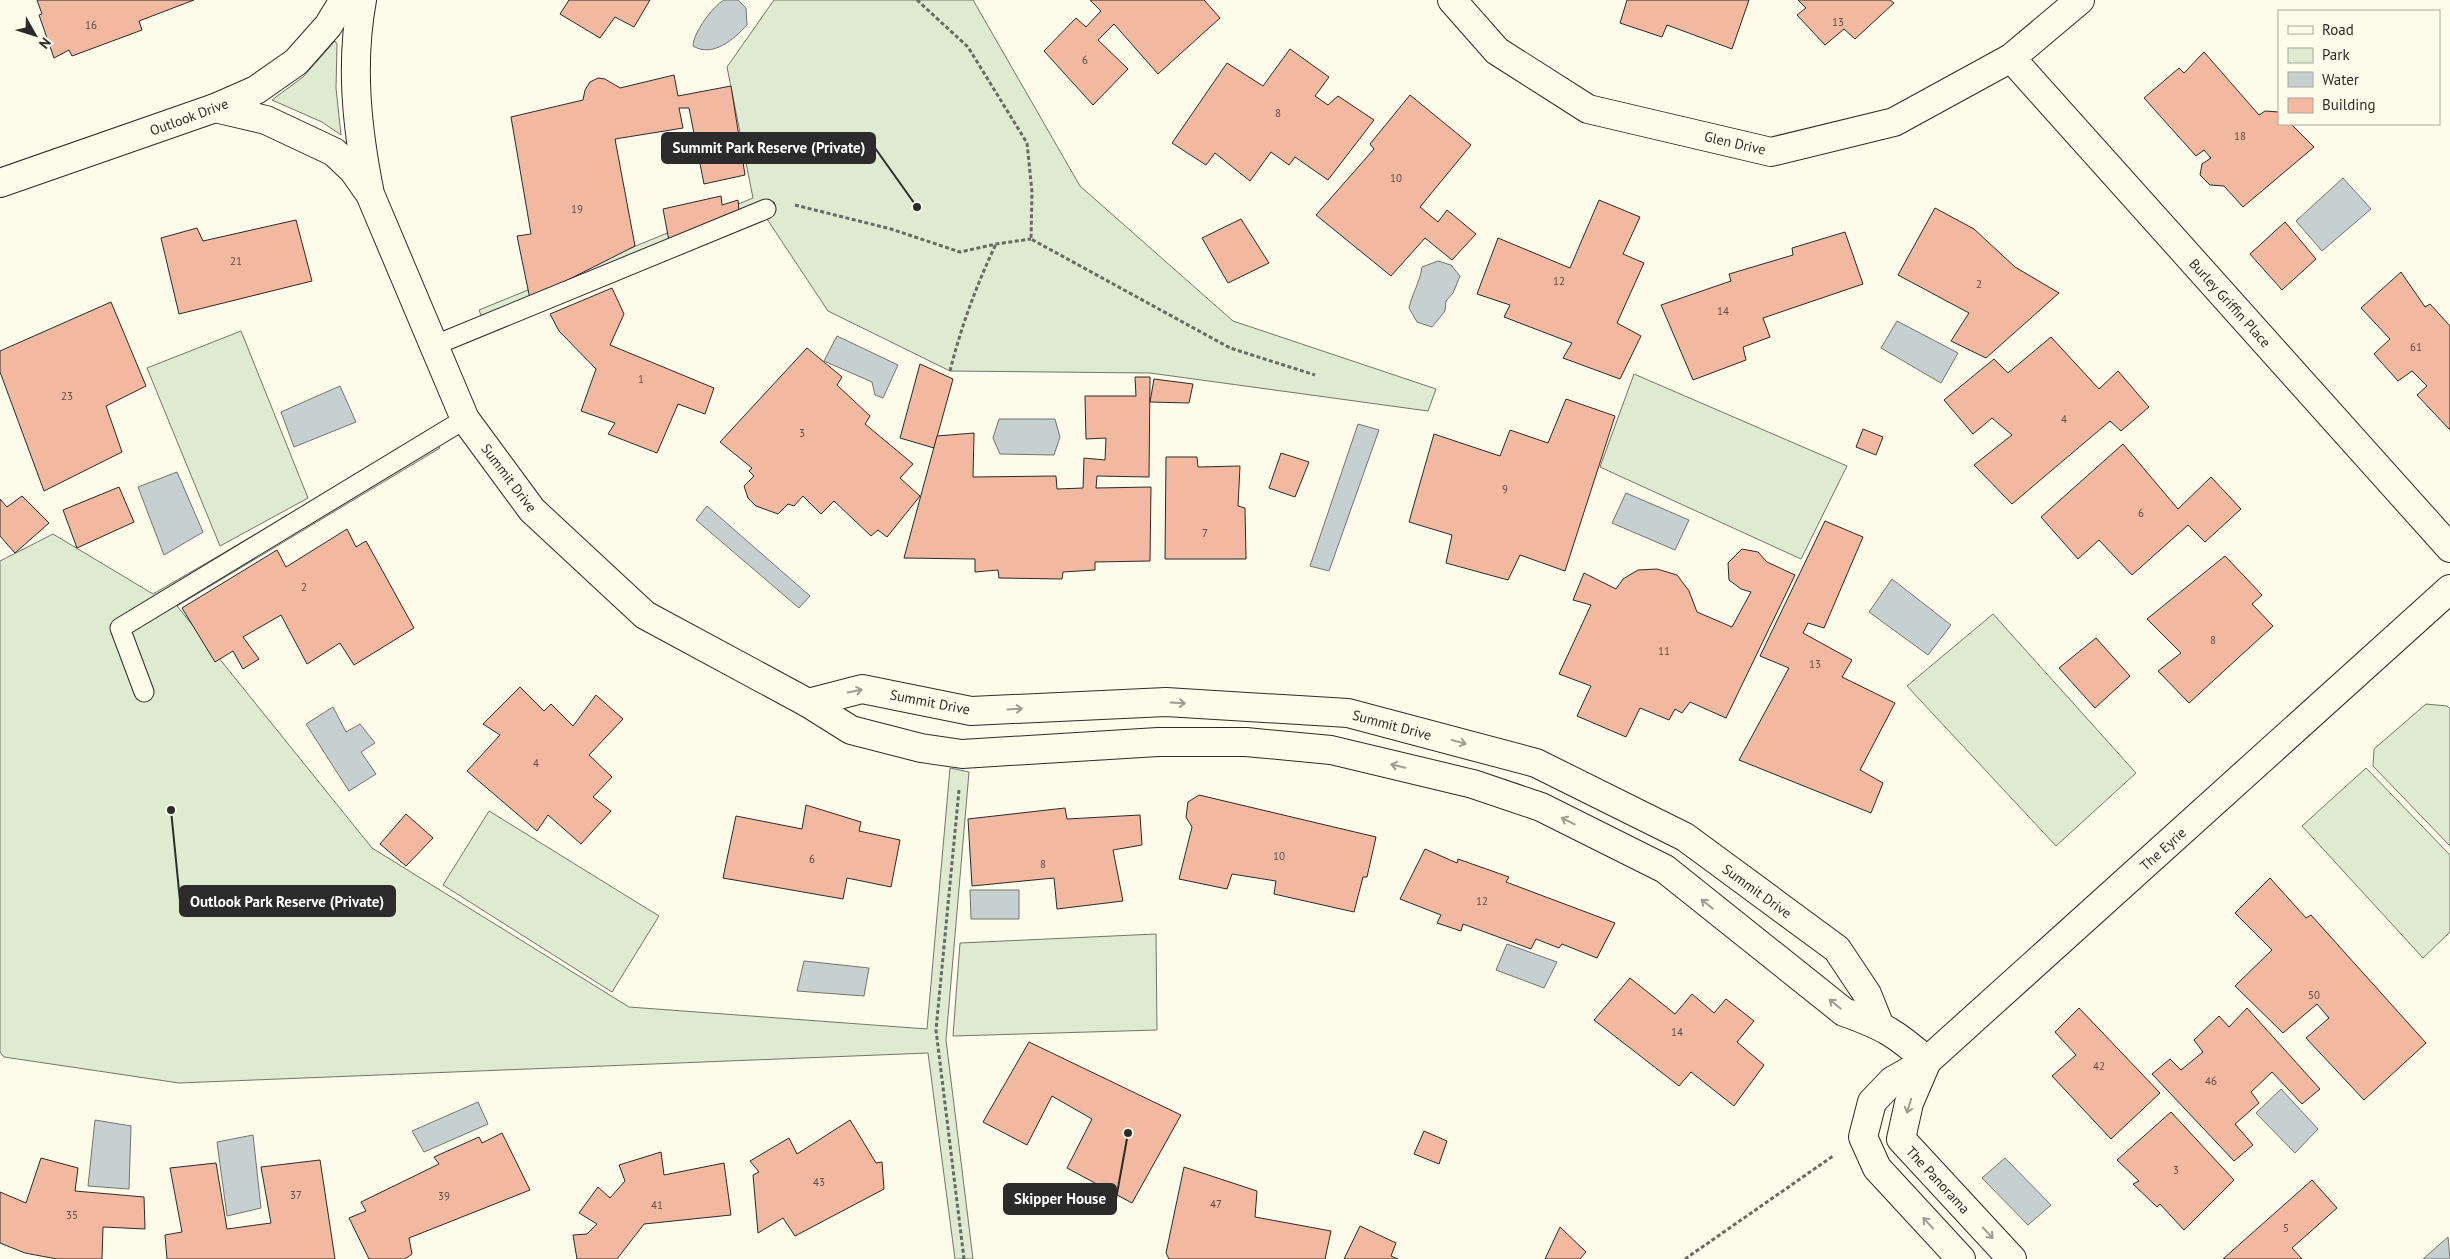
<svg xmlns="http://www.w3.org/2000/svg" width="2450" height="1259" viewBox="0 0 2450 1259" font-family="'PT Sans',sans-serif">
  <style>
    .green { fill: #deebd1; stroke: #74746e }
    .water { fill: #c7d0d0; stroke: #74746e }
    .building { fill: #f2b8a0; stroke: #2b2b2b }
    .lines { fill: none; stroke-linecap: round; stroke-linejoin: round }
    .lane-casing { stroke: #2b2b2b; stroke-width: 21 }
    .street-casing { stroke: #2b2b2b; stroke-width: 30 }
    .path { stroke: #6a6964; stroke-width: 3; stroke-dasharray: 4 2.5; stroke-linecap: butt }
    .lane { stroke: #fdfbea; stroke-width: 19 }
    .street { stroke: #fdfbea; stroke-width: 28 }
    .oneway { stroke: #9e9d94 }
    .labels { text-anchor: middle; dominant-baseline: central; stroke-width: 4; stroke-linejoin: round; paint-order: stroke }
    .number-label { font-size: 11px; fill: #5d4e48 }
    .street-label { font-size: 14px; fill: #2b2b2b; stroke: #fdfbea }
    .leader { fill: none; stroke: #2b2b2b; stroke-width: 2 }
    .callout-dot { fill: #2b2b2b; stroke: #fdfbea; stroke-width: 2 }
    .callout { fill: #2b2b2b; stroke: #2b2b2b; stroke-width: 2 }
    .callout-label { font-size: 15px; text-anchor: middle; font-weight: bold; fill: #fff }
  </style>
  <rect width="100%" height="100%" fill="#fdfbea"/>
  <g class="green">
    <path d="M 774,0 L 973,0 L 1080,186 L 1233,321 L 1436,389 L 1428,411 L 1150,373 L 950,371 L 828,311 L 765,216 L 487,331 L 479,310 L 753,198 L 727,67 Z"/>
    <path d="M 335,41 L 337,44 L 336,88 L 341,135 L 322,122 L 272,100 L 303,77 Z"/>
    <path d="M 241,331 L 308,498 L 220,546 L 147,368 Z"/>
    <path d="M 1634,374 L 1847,466 L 1801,559 L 1600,467 Z"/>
    <path d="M 430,433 L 440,448 L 177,606 L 372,848 L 629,1007 L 927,1029 L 950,768 L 969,772 L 946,1040 L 973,1259 L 955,1259 L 928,1053 L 179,1083 L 4,1057 L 0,1052 L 0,561 L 53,534 L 153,594 Z"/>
    <path d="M 1993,614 L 2136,773 L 2056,846 L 1907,686 Z"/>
    <path d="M 2426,704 L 2447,706 L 2450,709 L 2450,846 L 2373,766 L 2374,749 Z"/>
    <path d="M 2366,768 L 2450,855 L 2450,932 L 2423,958 L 2302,826 Z"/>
    <path d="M 489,811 L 659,916 L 612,992 L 443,885 Z"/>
    <path d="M 1156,934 L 1157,1030 L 953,1036 L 960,943 Z"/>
  </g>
  <g class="water">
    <path d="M 724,0 L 738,0 L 746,8 L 747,25 C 734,39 713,58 693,46 C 693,33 713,6 724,0 Z"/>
    <path d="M 2343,178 L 2371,209 L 2322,251 L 2296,221 Z"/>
    <path d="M 1438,261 L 1451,265 L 1460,276 L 1453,293 L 1446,301 L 1445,311 L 1432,327 L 1417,322 L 1409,308 C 1412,294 1420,282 1422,267 Z"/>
    <path d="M 1897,321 L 1958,353 L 1941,383 L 1881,348 Z"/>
    <path d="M 837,336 L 898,365 L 883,398 L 875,395 L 872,382 L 824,361 Z"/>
    <path d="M 340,386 L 356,422 L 294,447 L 281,412 Z"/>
    <path d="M 999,419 L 1055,419 L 1060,437 L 1054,455 L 1000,454 L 993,438 Z"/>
    <path d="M 1358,424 L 1379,430 L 1329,571 L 1310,566 Z"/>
    <path d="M 177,472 L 203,532 L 164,555 L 138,487 Z"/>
    <path d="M 1626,493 L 1689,520 L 1675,550 L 1612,523 Z"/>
    <path d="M 707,506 L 810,596 L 799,608 L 696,520 Z"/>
    <path d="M 1892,579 L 1951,625 L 1928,655 L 1869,612 Z"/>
    <path d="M 333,707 L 346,732 L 360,724 L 375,743 L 361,752 L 376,774 L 349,791 L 306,724 Z"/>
    <path d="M 970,890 L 1019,890 L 1019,919 L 971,919 Z"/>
    <path d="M 1507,944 L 1557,962 L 1544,988 L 1496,970 Z"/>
    <path d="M 804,961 L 869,968 L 864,996 L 797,991 Z"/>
    <path d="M 2281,1089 L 2318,1129 L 2295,1153 L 2256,1113 Z"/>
    <path d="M 478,1102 L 488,1124 L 424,1152 L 412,1131 Z"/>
    <path d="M 95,1120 L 131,1126 L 129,1189 L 88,1186 Z"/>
    <path d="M 253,1135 L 261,1208 L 227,1216 L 217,1142 Z"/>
    <path d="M 2005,1158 L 2051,1205 L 2028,1225 L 1982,1178 Z"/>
    <path d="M 2448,1237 L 2450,1259 L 2423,1259 Z"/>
  </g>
  <g class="building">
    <path d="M 37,0 L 194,0 L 139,21 L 142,30 L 72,56 L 69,50 L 54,58 L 39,15 L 42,14 Z"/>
    <path d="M 569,0 L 650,0 L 634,27 L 615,17 L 600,38 L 560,14 Z"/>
    <path d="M 1090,0 L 1204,0 L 1220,18 L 1158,74 L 1114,24 L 1098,40 L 1128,69 L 1093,105 L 1044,51 L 1076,18 L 1086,27 L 1101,11 Z"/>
    <path d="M 1627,0 L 1749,0 L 1732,49 L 1667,25 L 1662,37 L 1620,23 Z"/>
    <path d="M 1798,0 L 1890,0 L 1894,3 L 1855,39 L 1844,29 L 1825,45 L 1797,15 L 1806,8 Z"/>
    <path d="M 1290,49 L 1329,77 L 1315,96 L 1328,105 L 1338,96 L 1374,120 L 1328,180 L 1295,157 L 1289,165 L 1271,152 L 1250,181 L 1215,153 L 1206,165 L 1172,143 L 1227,63 L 1263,86 Z"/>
    <path d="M 2204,52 L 2259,115 L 2265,111 L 2279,112 L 2279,124 L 2291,124 L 2314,147 L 2243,207 L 2224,186 L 2210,185 L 2200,175 L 2202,164 L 2211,158 L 2204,150 L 2196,156 L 2144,98 L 2179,68 L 2184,73 Z"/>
    <path d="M 674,75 L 678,96 L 731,86 L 745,175 L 704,184 L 689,108 L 679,108 L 683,128 L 615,139 L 635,246 L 530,299 L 517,236 L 531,234 L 511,117 L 583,100 L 585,90 L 590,82 L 598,78 L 605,79 L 620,88 Z"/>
    <path d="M 1410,95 L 1471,145 L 1420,207 L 1438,222 L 1447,210 L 1476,234 L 1452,260 L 1425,238 L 1391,276 L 1316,215 L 1374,149 L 1370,144 Z"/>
    <path d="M 721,196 L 722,205 L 738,200 L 739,211 L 669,241 L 663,209 Z"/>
    <path d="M 1599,200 L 1640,217 L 1623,254 L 1644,263 L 1617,323 L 1641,336 L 1620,379 L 1563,358 L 1572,343 L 1504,317 L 1510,305 L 1477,294 L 1498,238 L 1570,268 Z"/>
    <path d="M 1935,208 L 1974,229 L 2015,267 L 2059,293 L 1986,358 L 1951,341 L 1969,313 L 1898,275 Z"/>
    <path d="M 1241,219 L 1269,263 L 1228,283 L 1202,238 Z"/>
    <path d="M 296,220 L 312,281 L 179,314 L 161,238 L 197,228 L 203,241 Z"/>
    <path d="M 2285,222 L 2316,259 L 2282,290 L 2250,254 Z"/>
    <path d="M 1845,232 L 1863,284 L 1763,318 L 1770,337 L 1743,347 L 1746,360 L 1693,380 L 1661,305 L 1731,281 L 1729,274 L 1793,255 L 1792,248 Z"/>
    <path d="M 2401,272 L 2425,307 L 2430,304 L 2450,326 L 2450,430 L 2417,395 L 2427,386 L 2412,371 L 2398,381 L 2374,354 L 2390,339 L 2361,308 Z"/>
    <path d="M 612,288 L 624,314 L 610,345 L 714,388 L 705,414 L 678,404 L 657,453 L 608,434 L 615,423 L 581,411 L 596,369 L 559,331 L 550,314 Z"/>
    <path d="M 111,302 L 146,386 L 106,406 L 122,452 L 44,491 L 0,372 L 0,351 Z"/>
    <path d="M 2051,337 L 2099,389 L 2118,371 L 2149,407 L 2121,431 L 2110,421 L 2012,504 L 1974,465 L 2012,435 L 1992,418 L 1973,434 L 1944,400 L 1994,359 L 2008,373 Z"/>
    <path d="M 807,348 L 842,377 L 837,385 L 870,416 L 865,424 L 913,464 L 900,478 L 920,496 L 887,537 L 878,530 L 871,536 L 834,501 L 821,514 L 803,496 L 794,506 L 788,504 L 778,514 L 756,506 L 748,498 L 744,486 L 754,476 L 749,471 L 752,468 L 720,442 Z"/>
    <path d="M 920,364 L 953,379 L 934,448 L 900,438 Z"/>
    <path d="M 1135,377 L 1150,377 L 1149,477 L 1097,476 L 1096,488 L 1151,487 L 1150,561 L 1095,562 L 1095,570 L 1063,572 L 1062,579 L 999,578 L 998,570 L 975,572 L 975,559 L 904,558 L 937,436 L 974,433 L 973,477 L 1056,476 L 1057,489 L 1083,488 L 1084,458 L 1105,460 L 1106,438 L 1086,439 L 1085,396 L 1136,396 Z"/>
    <path d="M 1154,379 L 1193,384 L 1189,403 L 1150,402 Z"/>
    <path d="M 1566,399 L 1615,416 L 1565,571 L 1520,555 L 1508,580 L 1446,563 L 1452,535 L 1409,522 L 1434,434 L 1500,456 L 1510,430 L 1548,443 Z"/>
    <path d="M 1863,429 L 1883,437 L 1876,455 L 1856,447 Z"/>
    <path d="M 2123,444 L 2178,509 L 2211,477 L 2241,509 L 2205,542 L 2188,525 L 2132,575 L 2099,540 L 2078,559 L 2041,517 Z"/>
    <path d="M 1281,453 L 1309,462 L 1295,497 L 1269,488 Z"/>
    <path d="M 1166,457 L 1197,457 L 1198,467 L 1240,466 L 1238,506 L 1245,508 L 1246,559 L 1165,559 Z"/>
    <path d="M 119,487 L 134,522 L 77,548 L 63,510 Z"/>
    <path d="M 22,496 L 49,523 L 15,553 L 0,536 L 0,499 L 7,507 Z"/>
    <path d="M 1825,521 L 1863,537 L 1824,628 L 1808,623 L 1803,633 L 1852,660 L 1842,677 L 1895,703 L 1860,770 L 1883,783 L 1871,813 L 1739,760 L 1789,668 L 1760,656 Z"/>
    <path d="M 347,529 L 356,547 L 366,541 L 414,628 L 354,665 L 340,643 L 307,664 L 281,615 L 243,637 L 259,659 L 243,669 L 233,651 L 215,662 L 182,608 L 277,550 L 286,567 Z"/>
    <path d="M 1742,549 L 1758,552 L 1767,562 L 1795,575 L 1726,718 L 1690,702 L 1682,713 L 1675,709 L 1669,720 L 1640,708 L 1626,737 L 1577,716 L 1591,686 L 1559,674 L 1591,605 L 1573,600 L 1584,573 L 1616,589 L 1623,579 L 1638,570 L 1657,569 L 1677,575 L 1689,591 L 1697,612 L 1732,627 L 1751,592 L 1741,589 L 1729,580 L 1728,563 Z"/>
    <path d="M 2225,556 L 2262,595 L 2252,604 L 2273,626 L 2189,703 L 2158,671 L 2181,653 L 2147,619 Z"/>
    <path d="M 2096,638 L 2130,676 L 2095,708 L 2059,668 Z"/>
    <path d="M 520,687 L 544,711 L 551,704 L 573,726 L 596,695 L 623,719 L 589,755 L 612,777 L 593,797 L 611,811 L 581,844 L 548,815 L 537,831 L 467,771 L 500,735 L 483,724 Z"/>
    <path d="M 1199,795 L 1376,837 L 1367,877 L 1363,877 L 1354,912 L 1274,894 L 1276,881 L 1232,874 L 1227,889 L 1179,879 L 1192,827 L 1186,817 L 1188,802 Z"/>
    <path d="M 806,805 L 861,822 L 859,831 L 900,840 L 891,887 L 847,878 L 843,899 L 723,878 L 736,816 L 802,829 Z"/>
    <path d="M 1065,808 L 1067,819 L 1140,815 L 1142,845 L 1113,850 L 1123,901 L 1057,909 L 1054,878 L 972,886 L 968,819 Z"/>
    <path d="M 406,814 L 433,838 L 406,866 L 380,844 Z"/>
    <path d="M 1425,849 L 1457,863 L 1458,859 L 1509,877 L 1506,882 L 1615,923 L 1597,958 L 1562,944 L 1559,948 L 1536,939 L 1531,949 L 1463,924 L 1461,931 L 1437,923 L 1441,915 L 1400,899 Z"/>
    <path d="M 2270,878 L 2306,918 L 2311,915 L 2426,1043 L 2364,1100 L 2306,1038 L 2329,1018 L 2317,1004 L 2283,1033 L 2235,986 L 2272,950 L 2235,913 Z"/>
    <path d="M 1630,978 L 1675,1014 L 1692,994 L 1714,1013 L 1726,999 L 1754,1021 L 1737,1042 L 1764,1065 L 1734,1106 L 1691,1072 L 1679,1086 L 1594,1020 Z"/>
    <path d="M 2079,1008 L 2160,1093 L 2111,1139 L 2052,1076 L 2076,1055 L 2055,1032 Z"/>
    <path d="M 2247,1008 L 2320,1089 L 2302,1104 L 2272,1072 L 2251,1092 L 2259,1103 L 2235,1124 L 2253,1145 L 2234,1161 L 2152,1074 L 2170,1059 L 2181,1070 L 2203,1052 L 2194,1040 L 2219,1016 L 2229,1027 Z"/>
    <path d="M 1029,1042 L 1181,1115 L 1132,1203 L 1067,1168 L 1092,1119 L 1052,1096 L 1027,1145 L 983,1122 Z"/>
    <path d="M 2171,1112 L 2234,1180 L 2184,1230 L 2160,1204 L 2157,1207 L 2133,1184 L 2139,1181 L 2117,1160 Z"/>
    <path d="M 850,1120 L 876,1163 L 882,1162 L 884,1189 L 795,1236 L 783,1218 L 758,1233 L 753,1175 L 759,1172 L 750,1161 L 789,1138 L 797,1154 Z"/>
    <path d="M 1424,1131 L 1447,1141 L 1439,1164 L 1414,1154 Z"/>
    <path d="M 502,1133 L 530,1190 L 409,1238 L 412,1254 L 405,1259 L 369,1259 L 349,1218 L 366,1211 L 361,1202 L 439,1164 L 434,1157 L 479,1137 L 482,1143 Z"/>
    <path d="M 661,1152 L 664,1175 L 724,1163 L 731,1215 L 644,1224 L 617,1259 L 577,1259 L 573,1235 L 587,1234 L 597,1224 L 579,1213 L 598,1187 L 610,1198 L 625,1181 L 619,1165 Z"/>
    <path d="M 41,1158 L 78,1168 L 75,1191 L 144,1197 L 145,1229 L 103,1227 L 102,1259 L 57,1259 L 25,1253 L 0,1243 L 0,1192 L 26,1203 Z"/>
    <path d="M 320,1160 L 335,1259 L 167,1259 L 165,1235 L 182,1232 L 170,1168 L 216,1163 L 227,1229 L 271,1223 L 261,1167 Z"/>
    <path d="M 1184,1167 L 1257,1191 L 1255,1217 L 1331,1231 L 1325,1259 L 1169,1259 L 1166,1253 Z"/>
    <path d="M 2312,1180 L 2337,1208 L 2292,1248 L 2302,1259 L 2223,1259 Z"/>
    <path d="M 1360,1226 L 1396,1243 L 1391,1256 L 1398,1259 L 1344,1259 Z"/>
    <path d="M 1560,1227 L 1586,1252 L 1580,1259 L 1545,1259 Z"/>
  </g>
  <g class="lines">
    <g class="lane-casing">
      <g id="lane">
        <path d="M 433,346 L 766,209"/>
        <path d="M 144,692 L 120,628 L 465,419"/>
      </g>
    </g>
    <g class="street-casing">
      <g id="street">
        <path d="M 362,0 C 350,65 357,129 370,194 L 465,419 L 532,510 L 645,615 L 808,703 L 851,730 L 921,748 L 962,754 L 1158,742 L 1246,742 L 1331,750 L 1473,784 L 1541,807 L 1665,869 L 1844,1012 C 1883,1026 1896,1033 1927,1061"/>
        <path d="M 1452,0 L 1497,51 L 1588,109 L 1771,152 L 1894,122 L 2011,58 L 2080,0"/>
        <path d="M 2011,58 L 2450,548"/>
        <path d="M 215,108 L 266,120 L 334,152 L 353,170 L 367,190"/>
        <path d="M 0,183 L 215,108 L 256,90 L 296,62 L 328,26 L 344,0"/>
        <path d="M 808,703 L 862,689 L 971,711 L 1166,702 L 1348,713 L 1536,763 L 1685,837 L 1837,949 L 1867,994 L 1879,1024"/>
        <path d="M 1927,1061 L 1909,1103 L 1901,1139 L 2012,1259"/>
        <path d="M 1961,1259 L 1877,1168 L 1863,1137 L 1872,1102 L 1892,1081 L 1927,1061 L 2450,589"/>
      </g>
    </g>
    <g class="path">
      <path d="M 917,0 L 968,47 L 1027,143 L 1032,192 L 1031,239 L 1230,348 L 1315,375"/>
      <path d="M 795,205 L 891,229 L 960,252 L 996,244 L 1031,239"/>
      <path d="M 950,371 C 961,327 976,286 996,244"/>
      <path d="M 959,790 L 936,1030 L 964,1259"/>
      <path d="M 1685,1259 L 1833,1156"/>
    </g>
    <use href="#lane" class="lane"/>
    <use href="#street" class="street"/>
  </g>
  <defs><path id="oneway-shaft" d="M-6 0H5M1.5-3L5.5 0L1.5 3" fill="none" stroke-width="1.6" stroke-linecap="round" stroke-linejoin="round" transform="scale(1.25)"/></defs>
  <g class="oneway">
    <use href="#oneway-shaft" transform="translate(855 691) rotate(-11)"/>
    <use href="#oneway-shaft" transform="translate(1178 703) rotate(3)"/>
    <use href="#oneway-shaft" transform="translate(1015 709) rotate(-3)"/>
    <use href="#oneway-shaft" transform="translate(1459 742) rotate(15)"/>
    <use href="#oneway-shaft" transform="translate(1398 766) rotate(-167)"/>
    <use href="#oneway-shaft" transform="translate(1568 821) rotate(-153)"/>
    <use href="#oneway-shaft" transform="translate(1707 904) rotate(-141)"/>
    <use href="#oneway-shaft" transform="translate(1835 1004) rotate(-141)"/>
    <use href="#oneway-shaft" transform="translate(1909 1106) rotate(107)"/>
    <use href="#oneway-shaft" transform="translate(1928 1223) rotate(-133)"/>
    <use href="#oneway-shaft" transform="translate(1988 1233) rotate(47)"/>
  </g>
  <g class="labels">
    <g class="number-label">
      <text x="1838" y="22">13</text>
      <text x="91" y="25">16</text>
      <text x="1085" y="60">6</text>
      <text x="1278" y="113">8</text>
      <text x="2240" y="136">18</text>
      <text x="1396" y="178">10</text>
      <text x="577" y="209">19</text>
      <text x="236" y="261">21</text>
      <text x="1559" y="281">12</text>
      <text x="1979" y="284">2</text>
      <text x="1723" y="311">14</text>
      <text x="2416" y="347">61</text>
      <text x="641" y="379">1</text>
      <text x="67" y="396">23</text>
      <text x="2064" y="419">4</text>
      <text x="802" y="433">3</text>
      <text x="1505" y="489">9</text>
      <text x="2141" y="513">6</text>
      <text x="1205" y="533">7</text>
      <text x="304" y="587">2</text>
      <text x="2213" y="640">8</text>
      <text x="1664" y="651">11</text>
      <text x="1815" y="664">13</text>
      <text x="536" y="763">4</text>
      <text x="1279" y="856">10</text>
      <text x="812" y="859">6</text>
      <text x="1043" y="864">8</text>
      <text x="1482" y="901">12</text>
      <text x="2314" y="995">50</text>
      <text x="1677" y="1032">14</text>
      <text x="2099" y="1066">42</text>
      <text x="2211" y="1081">46</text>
      <text x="2176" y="1170">3</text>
      <text x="819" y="1182">43</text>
      <text x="296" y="1195">37</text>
      <text x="444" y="1196">39</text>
      <text x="1216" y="1204">47</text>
      <text x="657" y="1205">41</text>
      <text x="72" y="1215">35</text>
      <text x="2286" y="1228">5</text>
    </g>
    <g class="street-label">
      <text transform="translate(189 117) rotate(-20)">Outlook Drive</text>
      <text transform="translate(1735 143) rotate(13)">Glen Drive</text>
      <text transform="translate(2230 303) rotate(48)">Burley Griffin Place</text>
      <text transform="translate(509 478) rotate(53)">Summit Drive</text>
      <text transform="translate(930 702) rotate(11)">Summit Drive</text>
      <text transform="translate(1392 725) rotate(15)">Summit Drive</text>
      <text transform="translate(2163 849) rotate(-42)">The Eyrie</text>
      <text transform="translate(1757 891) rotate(36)">Summit Drive</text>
      <text transform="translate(1938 1180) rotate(47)">The Panorama</text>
    </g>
  </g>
  <path class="leader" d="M917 207L875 148M171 810L180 901M1128 1133L1116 1199"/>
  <g class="callout-dot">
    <circle cx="917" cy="207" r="5"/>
    <circle cx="171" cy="810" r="5"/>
    <circle cx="1128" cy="1133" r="5"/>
  </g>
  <g class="callout">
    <rect x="662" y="133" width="213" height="30" rx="5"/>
    <rect x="180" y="886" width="215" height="30" rx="5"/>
    <rect x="1004" y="1184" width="112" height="30" rx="5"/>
  </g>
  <g class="callout-label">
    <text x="769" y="153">Summit Park Reserve (Private)</text>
    <text x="287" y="907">Outlook Park Reserve (Private)</text>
    <text x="1060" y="1204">Skipper House</text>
  </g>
  <rect x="2278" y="10" width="162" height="115" fill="#fdfbea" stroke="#a9a89e"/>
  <rect x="2288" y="26" width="25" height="8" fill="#fdfbea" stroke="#a9a89e"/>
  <text x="2322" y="35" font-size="15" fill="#2b2b2b">Road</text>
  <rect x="2288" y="48" width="25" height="15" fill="#deebd1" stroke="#a9a89e"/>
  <text x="2322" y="60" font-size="15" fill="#2b2b2b">Park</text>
  <rect x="2288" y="72" width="25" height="15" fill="#c7d0d0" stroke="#a9a89e"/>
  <text x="2322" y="85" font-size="15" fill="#2b2b2b">Water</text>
  <rect x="2288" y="98" width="25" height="15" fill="#f2b8a0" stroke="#a9a89e"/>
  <text x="2322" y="110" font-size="15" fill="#2b2b2b">Building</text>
  <g transform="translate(35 35) rotate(129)" stroke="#fdfbea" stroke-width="4" paint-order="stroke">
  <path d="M0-4L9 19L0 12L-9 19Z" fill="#2b2b2b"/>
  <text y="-8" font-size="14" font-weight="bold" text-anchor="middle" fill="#2b2b2b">N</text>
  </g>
</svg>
